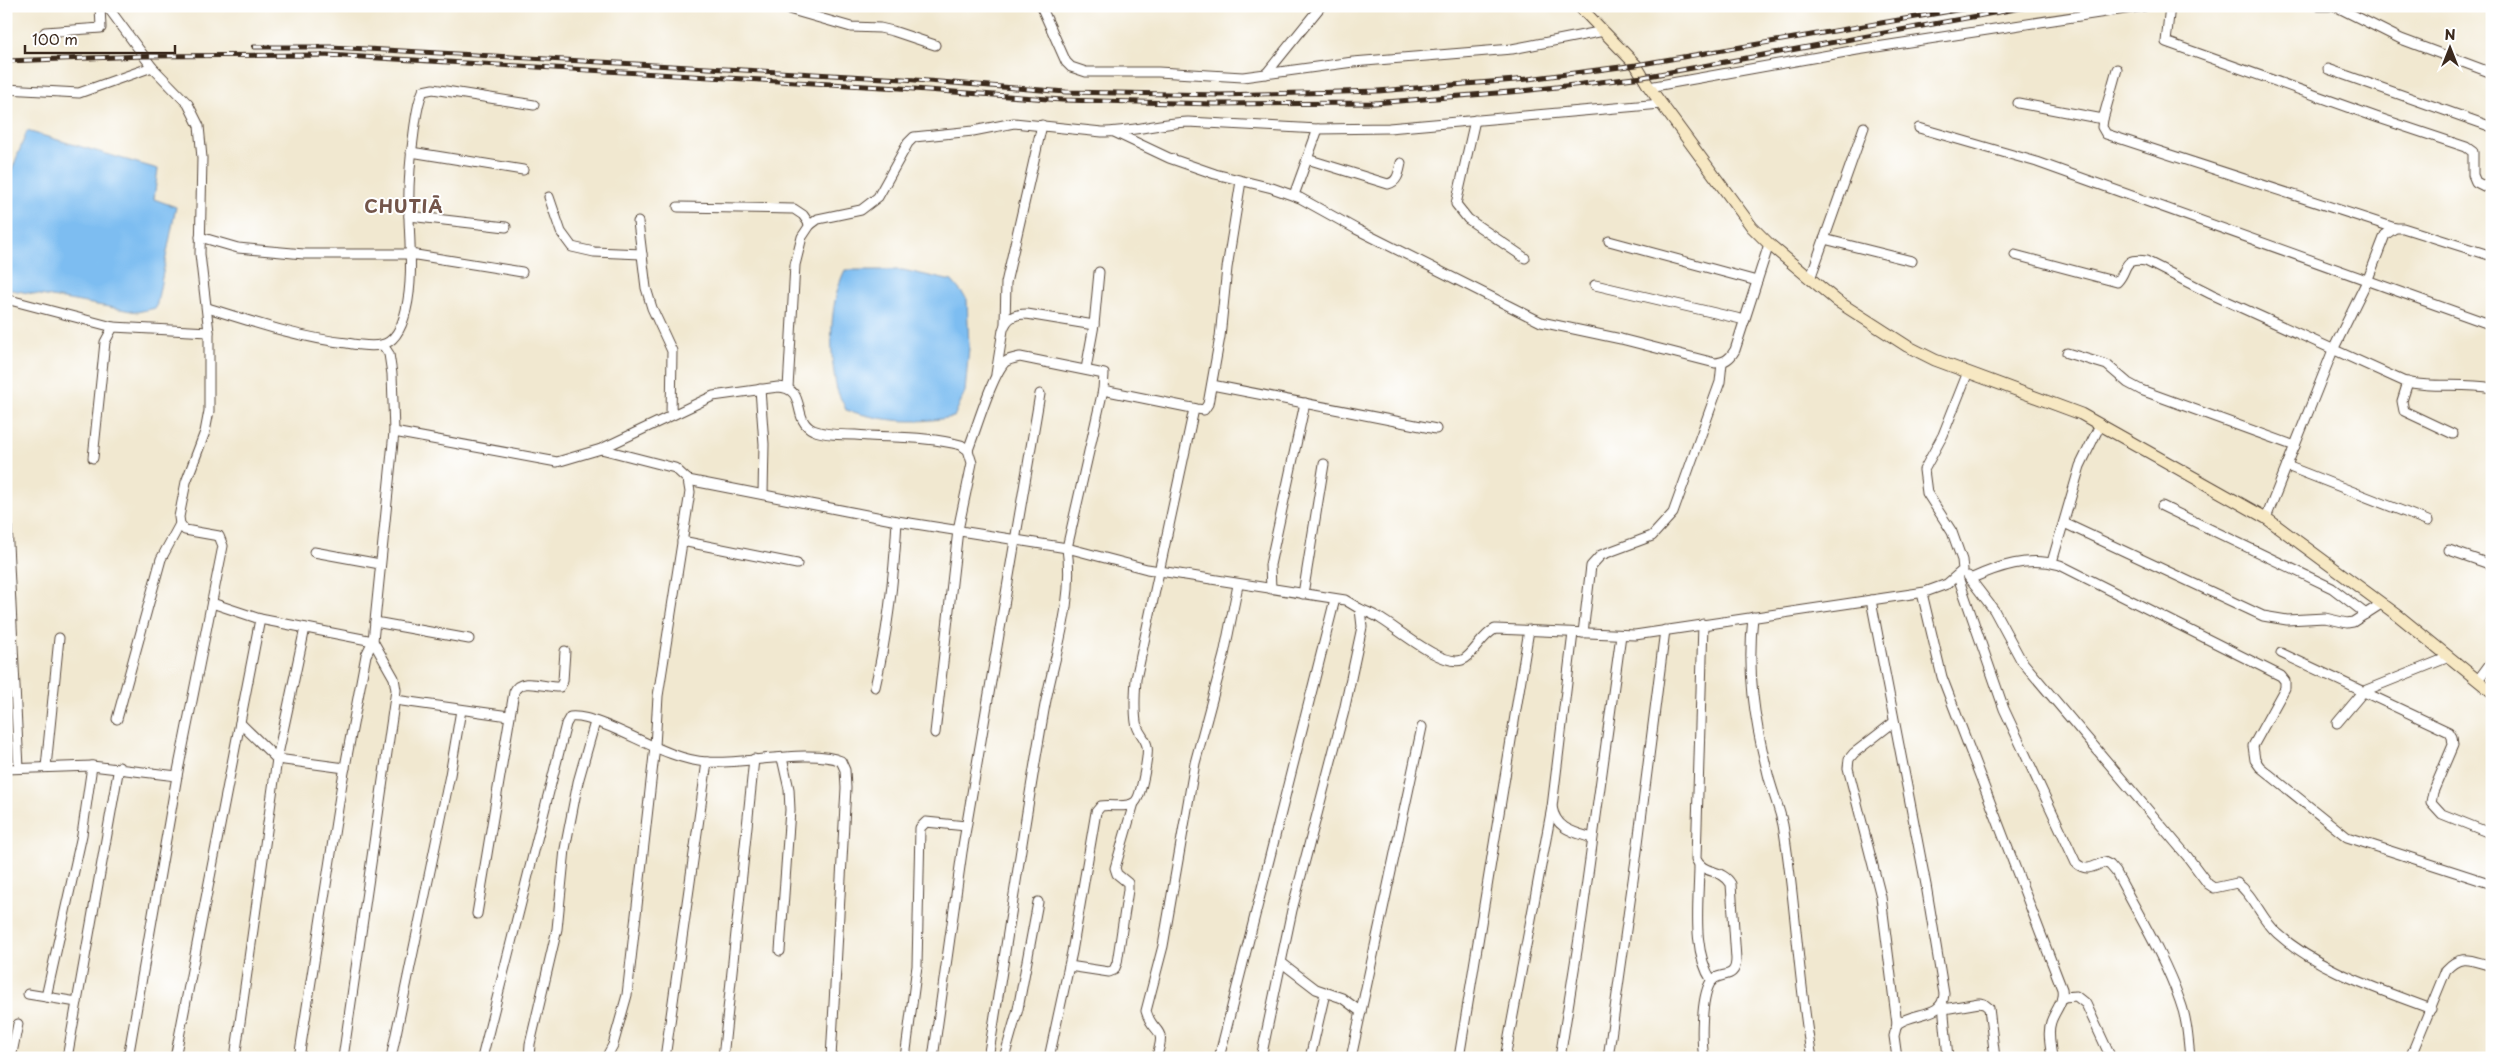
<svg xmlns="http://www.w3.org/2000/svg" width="2498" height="1064" viewBox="0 0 2498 1064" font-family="'Playpen Sans',sans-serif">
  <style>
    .water { fill: #7dbdf1; stroke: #5c7488 }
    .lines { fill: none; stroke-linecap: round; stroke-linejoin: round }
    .street-casing { stroke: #564639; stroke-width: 11 }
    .secondary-casing { stroke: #564639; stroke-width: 13 }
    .street { stroke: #fff; stroke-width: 9 }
    .secondary { stroke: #f7e8c3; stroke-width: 11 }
    .rail-casing { stroke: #3b2a1e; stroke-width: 5 }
    .rail { stroke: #fff; stroke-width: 3; stroke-dasharray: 9; stroke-linecap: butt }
    .labels { text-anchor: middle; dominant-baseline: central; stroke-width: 4; stroke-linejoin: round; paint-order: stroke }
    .district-label { font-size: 18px; font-weight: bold; letter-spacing: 1px; fill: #73554a; stroke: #fff }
  </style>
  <rect width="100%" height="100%" fill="#fff"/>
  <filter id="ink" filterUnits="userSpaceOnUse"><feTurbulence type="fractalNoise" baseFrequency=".02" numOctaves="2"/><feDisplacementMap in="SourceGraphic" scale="10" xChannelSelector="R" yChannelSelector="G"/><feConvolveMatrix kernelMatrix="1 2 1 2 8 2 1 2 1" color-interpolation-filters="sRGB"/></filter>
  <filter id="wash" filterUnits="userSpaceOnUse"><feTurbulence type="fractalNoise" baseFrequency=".0096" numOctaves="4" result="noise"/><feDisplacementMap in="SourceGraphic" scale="20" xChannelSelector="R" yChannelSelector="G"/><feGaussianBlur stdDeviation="1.12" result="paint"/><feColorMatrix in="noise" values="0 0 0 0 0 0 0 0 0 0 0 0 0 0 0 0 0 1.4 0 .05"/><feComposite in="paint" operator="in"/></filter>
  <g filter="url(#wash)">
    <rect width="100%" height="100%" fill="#f1e8d0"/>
    <g class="water">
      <path d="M 27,131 L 158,169 L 154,199 L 176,207 L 156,308 L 137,312 L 6,289 L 6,185 Z"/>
      <path d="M 845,270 L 903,270 L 952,281 L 967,299 L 969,348 L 965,392 L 954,417 C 912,424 887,422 846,410 C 843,402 837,393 836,385 C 829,350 829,302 845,270 Z"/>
    </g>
  </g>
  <g filter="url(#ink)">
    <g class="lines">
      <g class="street-casing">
        <g id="street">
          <path d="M 107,6 L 152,67 L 188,104 L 199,126 L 202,158 L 200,254 L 209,332 L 209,411 L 205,432 L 186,482 L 179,517 L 180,524 L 185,530 L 219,536 L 223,546 L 177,776 L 128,1058"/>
          <path d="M 778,6 L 851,27 L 880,28 L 893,31 L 935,45"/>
          <path d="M 1041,6 L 1066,62 L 1071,67 L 1086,72 L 1158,72 L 1243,77 L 1353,62 L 1512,49 L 1604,31"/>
          <path d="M 2170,6 L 2166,42 L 2376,117 L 2466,147 L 2473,152 L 2473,175 L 2476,182 L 2492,190"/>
          <path d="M 2319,6 L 2329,6"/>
          <path d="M 2335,6 L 2401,39 L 2492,73"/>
          <path d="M 45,32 L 101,28 L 100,6"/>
          <path d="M 2117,69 L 2103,119 L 2102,127 L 2106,134 L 2395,228"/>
          <path d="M 2328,69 L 2492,127"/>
          <path d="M 1266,74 L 1321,6"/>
          <path d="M 1649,87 L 1857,50 L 2145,6"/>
          <path d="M 6,89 L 79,93 L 152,67"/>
          <path d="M 2018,103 L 2103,119"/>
          <path d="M 1475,120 L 1456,204 L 1468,219 L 1525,258"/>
          <path d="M 1919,128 L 2037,162 L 2492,325"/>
          <path d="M 1114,132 L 1169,158 L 1215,174 L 1272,188 L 1300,198 L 1356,229 L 1541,322 L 1621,339 L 1715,363 C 1725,362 1730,359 1735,350 L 1769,244"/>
          <path d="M 411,152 L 523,170"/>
          <path d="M 1307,159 L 1388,184 C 1398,182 1399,172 1401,163"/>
          <path d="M 1294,195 L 1318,129"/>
          <path d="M 549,197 L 561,232 L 572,247 L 594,252 L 642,254"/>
          <path d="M 678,207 L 794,209 L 803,215 L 810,225"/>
          <path d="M 409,216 L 506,227"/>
          <path d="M 638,222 L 646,288 L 652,308 L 672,351 L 671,415"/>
          <path d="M 200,237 L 238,248 L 304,254 L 410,254 L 522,272"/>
          <path d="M 1824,239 L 1912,261"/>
          <path d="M 1609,241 L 1757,281"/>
          <path d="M 2015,255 L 2117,282 C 2129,270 2121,257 2146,261 L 2211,294 L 2403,381 C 2431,389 2462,382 2492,388"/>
          <path d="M 1810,279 L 1864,127"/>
          <path d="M 1595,285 L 1745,320"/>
          <path d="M 6,299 L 113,327"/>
          <path d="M 208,308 C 253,322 300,338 347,343 C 358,345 370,347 381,345 C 396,342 403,323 406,310 C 413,281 410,248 409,219 C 408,190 410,160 414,132 C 416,118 417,104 423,91 L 433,89 L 534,105"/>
          <path d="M 1005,323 L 1006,283 L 1042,125"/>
          <path d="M 2067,353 L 2107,365 L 2128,383 L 2141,390 L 2295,446"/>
          <path d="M 1086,369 L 1094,325 L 1099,272"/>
          <path d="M 996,374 L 1003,330 C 1007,317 1015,314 1027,314 L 1094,325"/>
          <path d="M 2408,382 L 2402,401 L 2404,411 L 2453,434"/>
          <path d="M 1212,385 L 1436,429"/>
          <path d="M 788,388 L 795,265 L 802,237 L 810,225 L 818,219 L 861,210 L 878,197 L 908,143 L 914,137 L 973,131 L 1014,123 L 1102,132 C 1131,132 1159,123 1188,122 L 1318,129 L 1389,128 L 1661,104"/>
          <path d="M 760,389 L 764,444 L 763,494"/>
          <path d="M 1103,390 L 1197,409 L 1204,410 L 1208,404 L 1220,337 L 1227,268 L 1241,181"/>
          <path d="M 394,432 L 557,462 L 601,449 L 713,396 L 778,387 C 808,388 791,420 813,430 C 825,435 842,435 855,435 C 890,438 927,436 961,445 L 968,450 L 972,463 L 958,530 L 935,733"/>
          <path d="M 601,449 L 675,468 L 688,480 L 690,492 L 658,696 L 655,746 L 627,995 L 613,1045 L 606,1058"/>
          <path d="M 968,450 C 976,430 992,375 1005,362 C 1009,359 1015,358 1020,357 L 1104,374 L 1103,390 L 1067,548 C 1075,605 1052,661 1043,716 C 1023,830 1007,944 988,1058"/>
          <path d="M 93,458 L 105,342 L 113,327 L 209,332"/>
          <path d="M 2287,466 L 2428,521"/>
          <path d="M 688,480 L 897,521 L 1067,548 L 1147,569 L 1345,600 L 1360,609 L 1362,627 L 1344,711 L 1292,910 L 1261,1058"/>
          <path d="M 6,503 L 19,768"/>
          <path d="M 2162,506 L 2332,588 L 2366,614"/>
          <path d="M 2266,518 L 2333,350 L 2368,279 L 2385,235 L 2395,228 L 2403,228 L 2492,256"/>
          <path d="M 2064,523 L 2263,616 L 2287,620 L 2325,618 L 2347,623 L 2353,622 L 2381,604"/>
          <path d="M 682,541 L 797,564"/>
          <path d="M 2449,550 L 2492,565"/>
          <path d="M 314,552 L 380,564"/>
          <path d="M 2052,562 L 2080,466 L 2100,425"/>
          <path d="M 1968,576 L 1994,610 L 2021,660 L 2187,856 L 2208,884 L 2214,888 L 2237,883 C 2254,895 2261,919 2277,933 C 2319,971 2379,989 2431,1009"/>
          <path d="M 1958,577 L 2004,709 L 2076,863 C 2086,872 2093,867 2104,862 L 2110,865 L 2116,872 C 2138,914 2164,956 2180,1001 C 2187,1019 2188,1038 2190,1058"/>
          <path d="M 1970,579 C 1999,566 2028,556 2060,565 L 2281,676 L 2285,681 L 2285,688 L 2253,746 L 2255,760 L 2260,767 L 2347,837 L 2492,884"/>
          <path d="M 1271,589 L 1270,565 L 1305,403"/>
          <path d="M 1922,593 L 1942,677 L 2062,989 C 2064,1003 2055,1010 2051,1022 C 2047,1033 2051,1047 2052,1058"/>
          <path d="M 1303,594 L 1324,464"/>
          <path d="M 1871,600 L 1926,885 L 1944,994 C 1943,1018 1915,1011 1897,1024 L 1894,1036 L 1897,1058"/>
          <path d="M 1360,609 C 1367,612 1375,615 1381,619 C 1398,629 1442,667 1462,660 C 1472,657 1481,636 1495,629 L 1635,635 L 1925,592 L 1947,584 L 1963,570 L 1962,560 L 1952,532 L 1927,493 L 1924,470 L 1943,435 L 1968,372"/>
          <path d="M 1753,617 C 1747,670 1754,719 1767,770 C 1771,789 1779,806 1783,825 C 1796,902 1798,981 1812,1058"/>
          <path d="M 260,619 L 373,641 L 366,655 L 342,783 L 299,1058"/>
          <path d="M 375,622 L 469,639"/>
          <path d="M 1703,624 L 1696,859 C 1703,875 1722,868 1731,884 L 1736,959 C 1736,982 1718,970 1710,983 C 1701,999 1701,1040 1704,1058"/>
          <path d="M 1573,633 L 1552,807 C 1556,829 1573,832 1592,838"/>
          <path d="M 1583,633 L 1591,566 L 1601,555 L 1652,536 L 1673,513 L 1720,382 L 1722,363"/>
          <path d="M 2281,653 L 2449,732 L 2452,737 L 2453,745 L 2433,792 L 2431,802 L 2442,814 L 2492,834"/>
          <path d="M 2478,680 L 2492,661"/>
          <path d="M 875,687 C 888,632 894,578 897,521"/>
          <path d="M 395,700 L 509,716"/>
          <path d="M 117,719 L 161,559 L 180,524"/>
          <path d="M 1894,722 L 1854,753 L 1849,759 L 1848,768 L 1881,897 L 1897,1024"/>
          <path d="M 240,723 L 277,759 L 345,768"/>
          <path d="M 2337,723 L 2364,691 L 2449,657"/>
          <path d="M 46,767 L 59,638"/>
          <path d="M 6,769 L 92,766 L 177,776"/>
          <path d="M 1699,865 C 1699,901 1691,950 1712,981"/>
          <path d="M 477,914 L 514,692 C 521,676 545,688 560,687 L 563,681 L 565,651"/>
          <path d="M 780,951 L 790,810 L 789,789 L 782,758"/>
          <path d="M 1282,963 L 1316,989 L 1342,998 L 1361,1012"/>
          <path d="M 1069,966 L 1109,972 L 1114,970 L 1117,963 L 1128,890 L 1128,883 L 1117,874 L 1115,868 L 1134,803"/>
          <path d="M 28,994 L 77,1002"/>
          <path d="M 46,997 L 82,835 L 92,766"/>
          <path d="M 2063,997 L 2076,996 L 2086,1004 L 2111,1058"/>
          <path d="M 1943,1004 L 1948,1058"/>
          <path d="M 1944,1009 L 1979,1003 L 1984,1004 L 1989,1008 L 1995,1058"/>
          <path d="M 11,1058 L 18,1024"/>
          <path d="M 67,1058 L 119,767"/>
          <path d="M 175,1058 L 260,619 L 212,603"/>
          <path d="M 235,1058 L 277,759 L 305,628"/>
          <path d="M 343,1058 L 396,690 L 394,678 L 373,641 L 394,432 L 392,374 L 389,354 L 383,345"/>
          <path d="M 391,1058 L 450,775 L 461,710"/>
          <path d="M 482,1058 L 566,724 L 570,717 C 582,716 592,720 603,724 C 636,736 672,760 707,762 C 742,765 811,748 841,761 L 845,770 L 846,788 L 831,1058"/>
          <path d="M 529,1058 L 530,1044 L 557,929 L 565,849 L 578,782 L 595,722"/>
          <path d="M 665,1058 L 707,762"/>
          <path d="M 723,1058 L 754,759"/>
          <path d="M 905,1058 L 917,966 L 920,828 L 926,822 L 966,826"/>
          <path d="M 933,1058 L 962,852 L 1040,394"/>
          <path d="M 1004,1058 L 1018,1009 L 1038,902"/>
          <path d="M 1049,1058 L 1072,952 L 1096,812 L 1101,806 C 1111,804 1127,809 1135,802 C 1141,797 1149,754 1147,746 C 1145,737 1137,732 1136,722 C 1134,708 1135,693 1136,679 L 1194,409"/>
          <path d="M 1156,1058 C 1168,1025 1153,1036 1146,1011 L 1163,946 L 1195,763 L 1224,655 L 1238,585"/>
          <path d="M 1219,1058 L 1335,599"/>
          <path d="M 1310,1058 L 1325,993"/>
          <path d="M 1351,1058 L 1422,727"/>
          <path d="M 1459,1058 L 1529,630"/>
          <path d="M 1505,1058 L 1552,807"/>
          <path d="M 1560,1058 L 1580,932 L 1621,635"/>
          <path d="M 1608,1058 L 1636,859 L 1665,630"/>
          <path d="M 2410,1058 L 2446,970 C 2462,953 2471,961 2492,966"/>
        </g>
      </g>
      <g class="secondary-casing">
        <path id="secondary" d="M 1579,6 L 1636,65 L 1649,87 L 1752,227 L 1769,244 L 1837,301 L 1907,346 L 1935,360 L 2081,414 L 2266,518 L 2400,617 L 2492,692"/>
      </g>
      <use href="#street" class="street"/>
      <use href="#secondary" class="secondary"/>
      <g class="rail-casing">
        <g id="rail">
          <path d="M 254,47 L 331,47 L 903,79 L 1066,92 L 1220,95 L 1378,91 L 1528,79 L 1636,65 L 1980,6"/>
          <path d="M 6,61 L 144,56 L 327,55 L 900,88 L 1062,100 L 1214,104 L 1374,103 L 1522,91 L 1643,77 L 2032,6"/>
        </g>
      </g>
      <use href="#rail" class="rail"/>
    </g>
  </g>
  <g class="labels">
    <g class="district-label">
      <text x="404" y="205">CHUTIĀ</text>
    </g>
  </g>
  <rect width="2498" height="1064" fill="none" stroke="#fff" stroke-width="25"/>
  <g transform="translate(2450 48)" stroke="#ffffff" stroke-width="4" paint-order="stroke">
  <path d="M0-4L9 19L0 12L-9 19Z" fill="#3b2a1e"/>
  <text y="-8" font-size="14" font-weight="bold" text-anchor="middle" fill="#3b2a1e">N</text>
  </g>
  <path d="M25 45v8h150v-8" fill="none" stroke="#3b2a1e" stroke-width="2.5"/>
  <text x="32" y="45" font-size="15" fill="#3b2a1e" stroke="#ffffff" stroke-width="4" paint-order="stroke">100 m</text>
</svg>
